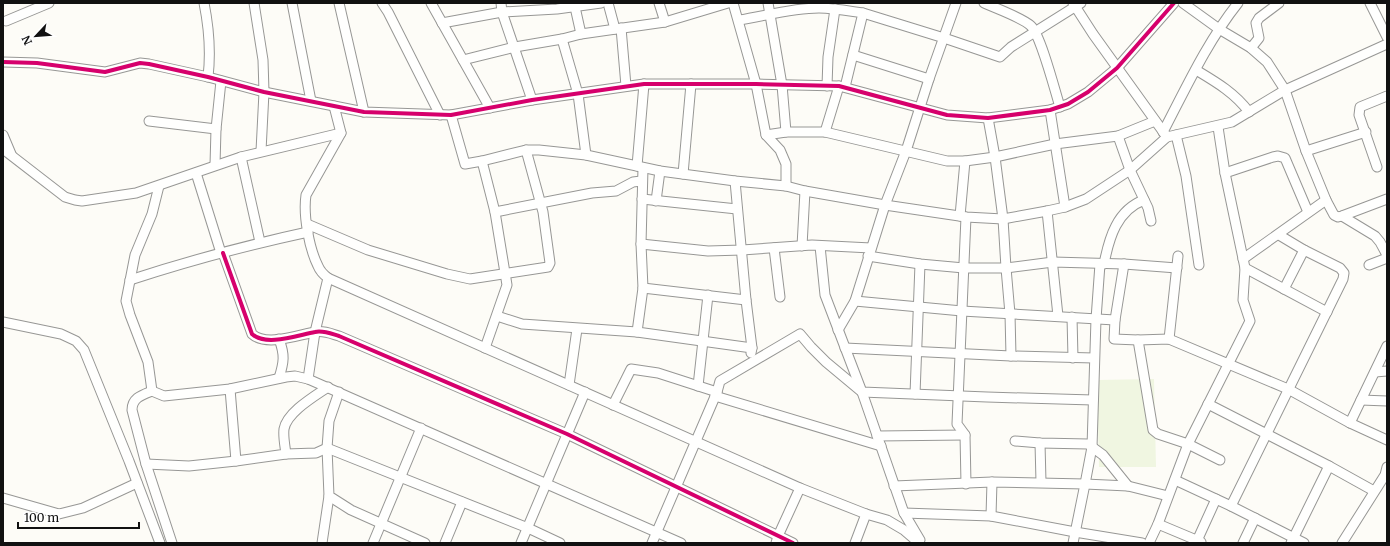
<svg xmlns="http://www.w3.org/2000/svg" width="1390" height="546" viewBox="0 0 1390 546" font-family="Merriweather,serif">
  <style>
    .pitch { fill: #f0f6e1 }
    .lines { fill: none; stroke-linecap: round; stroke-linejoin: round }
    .minor-casing { stroke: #979795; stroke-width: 11 }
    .minor { stroke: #fffffe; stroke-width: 9 }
    .cycleway-casing { stroke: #fff; stroke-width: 6 }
    .cycleway { stroke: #d6006c; stroke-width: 4 }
  </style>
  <rect width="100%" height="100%" fill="#fdfcf7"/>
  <path class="pitch" d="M 1154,379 L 1156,467 L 1099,467 L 1097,380 Z"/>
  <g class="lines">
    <g class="minor-casing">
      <g id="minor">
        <path d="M 204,3 C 209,28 211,52 208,77"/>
        <path d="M 254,3 L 263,60 L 264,92 L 261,151"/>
        <path d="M 292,3 L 311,101"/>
        <path d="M 339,3 L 364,112"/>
        <path d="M 382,3 L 388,12 L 440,115"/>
        <path d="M 431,3 L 490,108"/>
        <path d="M 501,3 L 502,12 L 532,100"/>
        <path d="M 608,3 L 615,29"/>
        <path d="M 659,3 L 665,22"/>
        <path d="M 733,3 L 756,84 L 766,135 L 780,150 L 786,164 L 786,186"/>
        <path d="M 768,3 L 782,85 L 786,132"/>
        <path d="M 984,3 C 995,8 1023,18 1031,26 C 1041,36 1055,91 1060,107"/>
        <path d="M 1073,3 L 1093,34 L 1167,137"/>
        <path d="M 1183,3 L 1219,29 L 1251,48 L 1267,62 L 1285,90 L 1306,151 L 1326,200 L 1334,215 L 1338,217 L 1342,216 L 1387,199"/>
        <path d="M 1370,3 L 1387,37"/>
        <path d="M 575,7 L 581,34 L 665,22 L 728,3"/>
        <path d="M 739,20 C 765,16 792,8 819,8 C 834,8 849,11 863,13 L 944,38 L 1000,57 L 1011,47 L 1081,3"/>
        <path d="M 6,21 L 49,3"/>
        <path d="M 442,23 L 502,12 L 557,9 L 601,3"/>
        <path d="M 621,28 L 626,86"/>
        <path d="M 562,39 L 578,94 L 586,155"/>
        <path d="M 1251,48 L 1259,38 L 1256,23 L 1259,18 L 1279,3"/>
        <path d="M 853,55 L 929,79"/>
        <path d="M 463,60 L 515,47 L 562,39 L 581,34"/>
        <path d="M 3,62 L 37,63 L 105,72 L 140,63 L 149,64 L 208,77 L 264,92 L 364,112 L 451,115 L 532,100 L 644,84 L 756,84 L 839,86 L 947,115 L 988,118 L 1050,110 L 1068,104 L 1088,92 L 1117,68 L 1174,3"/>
        <path d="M 1196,70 C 1216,82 1235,93 1249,112"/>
        <path d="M 827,86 L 828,57 L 835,9"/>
        <path d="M 845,87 L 863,13"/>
        <path d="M 1050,110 L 1065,207"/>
        <path d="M 451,115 L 465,164 L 482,161 L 526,150 L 539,150 L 586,155 L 660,171 L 735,181 L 786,186 L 805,191 L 885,205 L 966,217 L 1003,219 L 1047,211 L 1065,207 L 1086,199 L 1130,170 L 1167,137 L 1232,122 L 1285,90 L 1387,44"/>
        <path d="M 988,118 L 995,157 L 1003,219 L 1006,268 L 1010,314 L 1011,356"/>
        <path d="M 149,121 L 216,129"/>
        <path d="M 825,132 L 839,86"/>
        <path d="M 1163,132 C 1186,88 1207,42 1238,3"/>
        <path d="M 3,135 L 11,154"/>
        <path d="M 766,135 L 786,132 L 825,132 L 947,161 L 965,161 L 995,157 L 1055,144 L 1118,136 L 1155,121"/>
        <path d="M 1176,135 L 1186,176 L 1199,265"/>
        <path d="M 1118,136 L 1130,170 L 1148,208 L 1151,221"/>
        <path d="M 3,149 L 65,197 L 75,200 L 82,201 L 136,193 L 241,157 L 341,133"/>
        <path d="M 1306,151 L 1366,132"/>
        <path d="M 241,157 L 260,242"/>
        <path d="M 482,161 L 495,212 L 507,285 L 485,348"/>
        <path d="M 215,165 L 216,129 L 221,81"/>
        <path d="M 637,166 L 644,84"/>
        <path d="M 1377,167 L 1359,115 L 1360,107 L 1387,96"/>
        <path d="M 196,173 L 221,253"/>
        <path d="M 1225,173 L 1273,157 L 1278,156 L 1285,158 L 1308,212"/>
        <path d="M 683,174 L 691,84"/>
        <path d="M 735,181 L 746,300 L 752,348 L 751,353"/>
        <path d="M 642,199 L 737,209"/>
        <path d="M 656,201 L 660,171"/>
        <path d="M 1047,211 L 1058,316"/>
        <path d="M 495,212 L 592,193 L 616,191 L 633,182 L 641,181"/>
        <path d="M 960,216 L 965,161"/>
        <path d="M 1342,216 L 1375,236 L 1380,242 L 1387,255"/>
        <path d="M 307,224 L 368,250 L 447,274 L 470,279 L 548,267 L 550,263 L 543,212 L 526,150"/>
        <path d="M 641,244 L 708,251 L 742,250 L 812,245 L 871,248"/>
        <path d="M 802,246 L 805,191"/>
        <path d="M 820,246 L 825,295 L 862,392 L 904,513 L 920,540"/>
        <path d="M 774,248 L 780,297"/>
        <path d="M 223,253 L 252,334 C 266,347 298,335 315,332 C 323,330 332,334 339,336 L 567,434 L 793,543"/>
        <path d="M 868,256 L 920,264 L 964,268 L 1006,268 L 1053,262 L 1124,264 L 1177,268"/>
        <path d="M 1243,259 L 1326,200"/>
        <path d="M 1104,264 C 1109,238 1117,210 1144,200"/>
        <path d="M 1124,264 L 1115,320 L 1114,339 L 1138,340 L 1169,339 L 1288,389 L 1350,423 L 1387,440"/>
        <path d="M 1369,265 L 1387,258"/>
        <path d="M 1245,268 L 1327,312"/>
        <path d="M 328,278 L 800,488 L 866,514 L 887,520 L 904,530 L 919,543"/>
        <path d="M 130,280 C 188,261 248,245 308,232"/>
        <path d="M 643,288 L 746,300"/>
        <path d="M 1284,289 L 1304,250"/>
        <path d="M 855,301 L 962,311 L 1115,320"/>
        <path d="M 497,316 L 522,324 L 637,332 L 752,348"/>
        <path d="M 1072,317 L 1073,358"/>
        <path d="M 3,322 L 61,334 L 76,341 L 84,350 L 129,461 L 160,543"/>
        <path d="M 838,330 L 855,301 L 885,205 L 906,151 L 929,79 L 956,3"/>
        <path d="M 637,332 L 643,288 L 641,244 L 643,168"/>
        <path d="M 1169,339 L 1178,256"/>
        <path d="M 1138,340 L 1153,430 L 1158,434 L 1188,444 L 1220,460"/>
        <path d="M 845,348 L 1011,356 L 1094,358"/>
        <path d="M 1375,372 L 1387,371"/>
        <path d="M 279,378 C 284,362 285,355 279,339"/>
        <path d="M 308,379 L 315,332 L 328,278 C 324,275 320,271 318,266 C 309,248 303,215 306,195 L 341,133 L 334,106"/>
        <path d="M 569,385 L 577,329"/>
        <path d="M 698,386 L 708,295"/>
        <path d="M 230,389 L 236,461"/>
        <path d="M 152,391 L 164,396 L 230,389 L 286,377 L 295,376 L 308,379 L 681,543"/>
        <path d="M 152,391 L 148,362 L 130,315 L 126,301 L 135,255 L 152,214 L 159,186"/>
        <path d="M 152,391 C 142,395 132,398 132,410 L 146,464 L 172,543"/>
        <path d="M 339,392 L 329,421 L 327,448 L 329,496 L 351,510 L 425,543"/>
        <path d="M 915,394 L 920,264"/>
        <path d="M 715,396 L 881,446"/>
        <path d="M 1361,400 L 1387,401"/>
        <path d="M 1208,404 L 1329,466 L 1374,491"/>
        <path d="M 613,405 L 631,369 L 658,373 L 717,392"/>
        <path d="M 1350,423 L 1387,346"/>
        <path d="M 877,436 L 965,435"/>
        <path d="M 1015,441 L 1040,443 L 1088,444 L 1103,455 L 1128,486"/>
        <path d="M 1040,443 L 1041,482"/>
        <path d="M 286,454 L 316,453 L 327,448 L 528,528 L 560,543"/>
        <path d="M 146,464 L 189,466 L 236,461 L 286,454 C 285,446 283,437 284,429 C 287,412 315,396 328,387"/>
        <path d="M 1175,480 L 1231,506 L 1304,543"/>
        <path d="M 966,484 L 965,435 L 957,424 L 966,217"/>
        <path d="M 894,486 L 992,482 L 1085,484 L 1128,486 L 1168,496"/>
        <path d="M 3,498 L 59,514 L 83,508 L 137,483"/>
        <path d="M 1231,506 L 1343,279 L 1344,273 L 1340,268 L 1304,250 L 1279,235"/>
        <path d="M 904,513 L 991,516 L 1075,532 L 1142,543"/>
        <path d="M 991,516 L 992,482"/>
        <path d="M 1158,524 L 1201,542"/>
        <path d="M 322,543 L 329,496"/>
        <path d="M 373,543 L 421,428"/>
        <path d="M 445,543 L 462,502"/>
        <path d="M 521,543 L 585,392"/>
        <path d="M 652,543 L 717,392 L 720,381 L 800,334 L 811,347 L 826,362 L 862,392 L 987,397 L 1093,400"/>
        <path d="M 776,543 L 778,536 L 800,488"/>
        <path d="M 855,543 L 866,514"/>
        <path d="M 1073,543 L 1085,484 L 1092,447 L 1096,319 L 1100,264"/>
        <path d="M 1149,543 L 1158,524 L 1188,444 L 1250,321 L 1243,300 L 1245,268 L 1225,173 L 1218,127"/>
        <path d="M 1196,543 L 1216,499"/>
        <path d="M 1243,543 L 1255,518"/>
        <path d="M 1291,543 L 1329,466"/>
        <path d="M 1342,543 L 1385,475 L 1387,467"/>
      </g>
    </g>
    <use href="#minor" class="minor"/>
    <g class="cycleway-casing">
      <g id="cycleway">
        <path d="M 3,62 L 37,63 L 105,72 L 140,63 L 149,64 L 208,77 L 264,92 L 364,112 L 451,115 L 532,100 L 644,84 L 756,84 L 839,86 L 947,115 L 988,118 L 1050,110 L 1068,104 L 1088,92 L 1117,68 L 1174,3"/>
        <path d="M 223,253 L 252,334 C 266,347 298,335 315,332 C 323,330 332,334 339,336 L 567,434 L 793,543"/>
      </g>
    </g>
    <use href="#cycleway" class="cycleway"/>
  </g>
  <rect width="1390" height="546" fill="none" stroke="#111111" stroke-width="8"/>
  <g transform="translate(36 36) rotate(244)" stroke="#ffffff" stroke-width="3" paint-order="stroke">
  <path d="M0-3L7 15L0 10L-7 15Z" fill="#111111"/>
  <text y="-6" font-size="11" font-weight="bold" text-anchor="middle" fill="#111111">N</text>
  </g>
  <path d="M18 522v6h121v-6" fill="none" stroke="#111111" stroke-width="2"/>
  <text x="24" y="522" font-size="12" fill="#111111" stroke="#ffffff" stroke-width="3" paint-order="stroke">100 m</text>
</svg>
